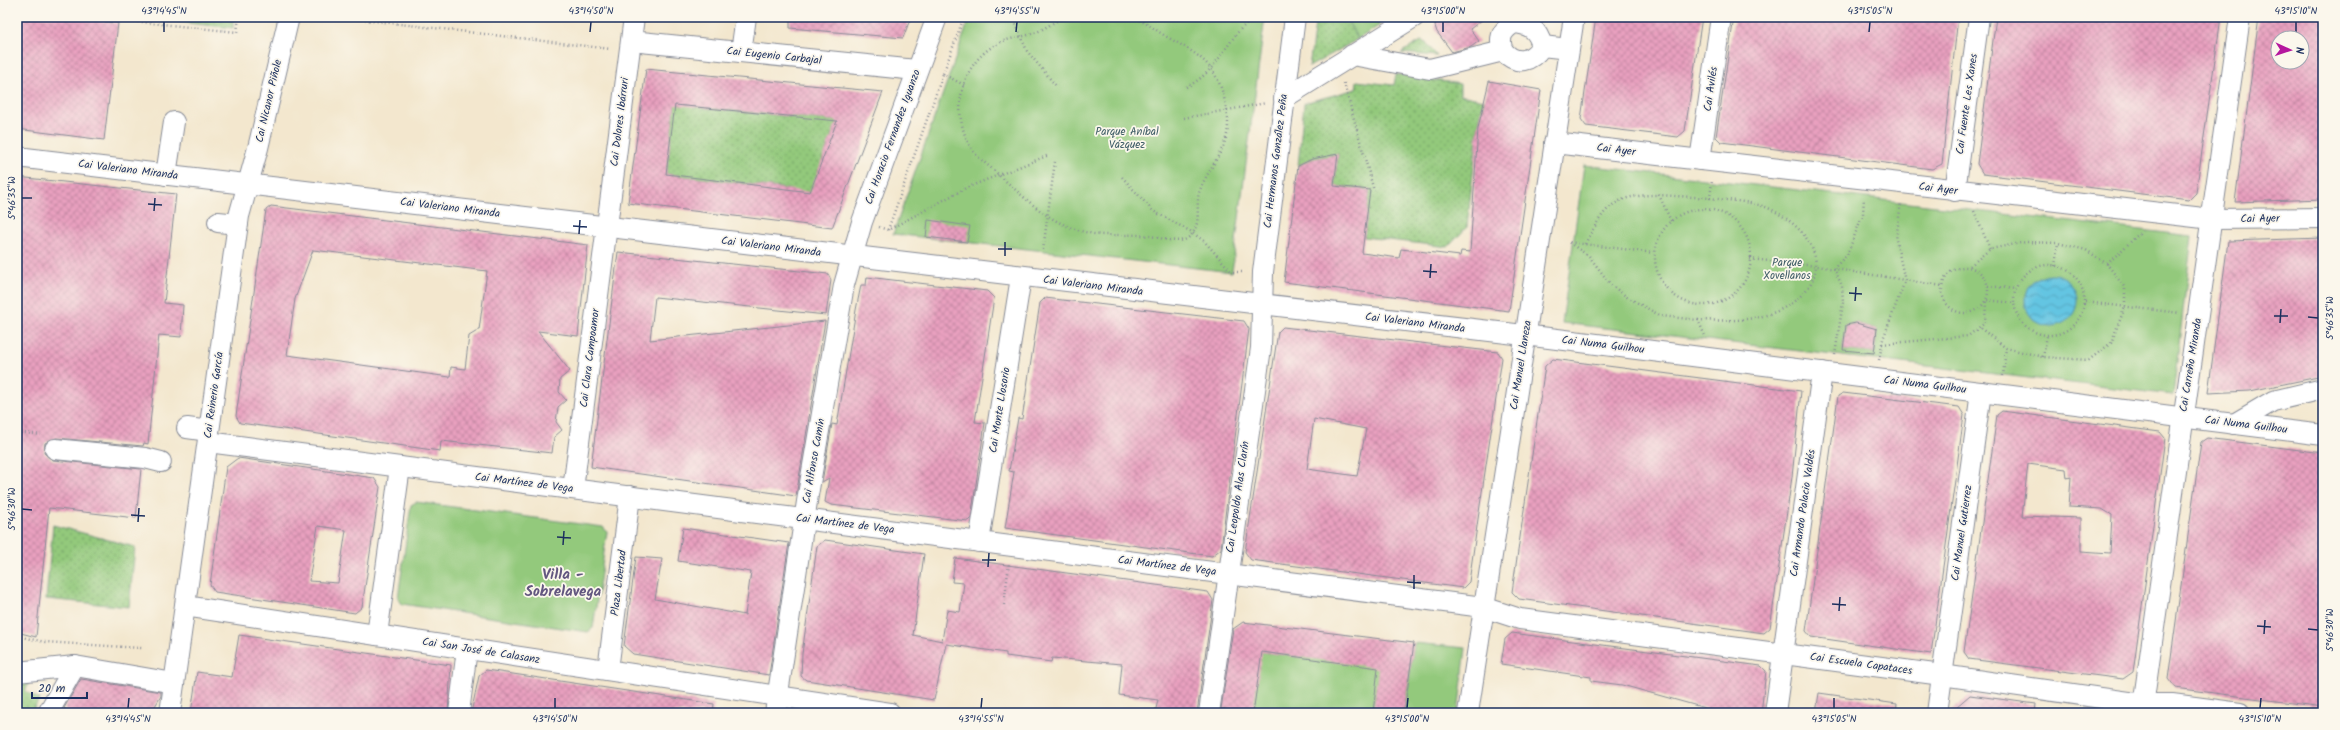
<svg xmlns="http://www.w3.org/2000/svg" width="2340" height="730" viewBox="0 0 2340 730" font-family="Kalam,sans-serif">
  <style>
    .grass { fill: url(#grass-dots); stroke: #577c6c }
    .park { fill: #93c97b; stroke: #577c6c; fill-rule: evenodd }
    .water { fill: url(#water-waves); stroke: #407aa0 }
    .building { fill: url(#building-cross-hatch); fill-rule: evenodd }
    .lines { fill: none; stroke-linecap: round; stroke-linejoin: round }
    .minor-casing { stroke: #878b96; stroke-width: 22 }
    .path { stroke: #878b96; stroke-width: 2.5; stroke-dasharray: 1 3; stroke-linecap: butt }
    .minor { stroke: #fff; stroke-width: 20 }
    .ticks { fill: none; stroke: #1b2f5e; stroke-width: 1.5 }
    .labels { text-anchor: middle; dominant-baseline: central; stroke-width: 3.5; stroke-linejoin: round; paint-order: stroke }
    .street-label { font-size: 11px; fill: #1b2f5e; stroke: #fbf7ec }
    .park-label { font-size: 11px; fill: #3f5d67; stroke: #fbf7ec }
    .district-label { font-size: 15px; font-weight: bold; fill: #635780; stroke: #fbf7ec }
    .neatline { fill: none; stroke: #1b2f5e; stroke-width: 1.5 }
    .ticks-label { font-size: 10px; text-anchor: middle; fill: #1b2f5e }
  </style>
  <defs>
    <pattern id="grass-dots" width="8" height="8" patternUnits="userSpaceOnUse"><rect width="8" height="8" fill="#93c97b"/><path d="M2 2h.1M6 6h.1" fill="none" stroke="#77a468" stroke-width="1.8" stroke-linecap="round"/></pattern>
    <pattern id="water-waves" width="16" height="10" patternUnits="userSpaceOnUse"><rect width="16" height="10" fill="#64c5e2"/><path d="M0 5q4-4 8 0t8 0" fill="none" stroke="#52a0ba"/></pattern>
    <pattern id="building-cross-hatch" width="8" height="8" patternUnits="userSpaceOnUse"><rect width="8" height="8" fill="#e9a0bf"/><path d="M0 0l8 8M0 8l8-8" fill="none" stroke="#bc839e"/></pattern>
  </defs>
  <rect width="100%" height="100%" fill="#fbf7ec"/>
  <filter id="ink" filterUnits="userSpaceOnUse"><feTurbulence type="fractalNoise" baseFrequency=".025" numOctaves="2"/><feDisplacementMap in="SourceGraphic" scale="8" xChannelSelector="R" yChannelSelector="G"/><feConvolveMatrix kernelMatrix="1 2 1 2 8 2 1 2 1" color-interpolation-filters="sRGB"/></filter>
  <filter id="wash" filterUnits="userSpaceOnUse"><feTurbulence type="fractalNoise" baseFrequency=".012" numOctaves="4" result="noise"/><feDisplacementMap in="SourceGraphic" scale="16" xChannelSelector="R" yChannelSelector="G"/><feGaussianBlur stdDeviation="0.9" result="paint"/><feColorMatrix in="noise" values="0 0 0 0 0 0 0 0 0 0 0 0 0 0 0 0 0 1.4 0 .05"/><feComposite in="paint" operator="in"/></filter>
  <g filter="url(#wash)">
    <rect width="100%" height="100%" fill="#f3e7ce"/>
    <g class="grass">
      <path d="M 133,17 L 233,17 L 233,28 Z"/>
      <path d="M 1316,17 L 1345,17 L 1358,39 L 1309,67 Z"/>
      <path d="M 1421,41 L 1426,43 L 1437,56 L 1401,53 Z"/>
      <path d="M 679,72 L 698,74 L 694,107 L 837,121 L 799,224 L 788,189 L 666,174 Z"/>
      <path d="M 1396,74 L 1460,84 L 1460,95 L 1484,100 L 1478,128 L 1467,227 L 1448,247 L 1364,237 L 1370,190 L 1334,186 L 1338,154 L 1312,159 L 1298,166 L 1304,103 L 1356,89 L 1357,81 L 1394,85 Z"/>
      <path d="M 53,525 L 135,547 L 129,607 L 46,599 Z"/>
      <path d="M 22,677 L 30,681 L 25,691 L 39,699 L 32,713 L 23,713 L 17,710 L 17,685 Z"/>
    </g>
    <g class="park">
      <path d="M 970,17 L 1265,17 L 1232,272 L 893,234 Z"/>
      <path d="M 1345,17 L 1375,17 L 1380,25 L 1358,39 Z"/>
      <path d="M 1584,165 L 2192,236 L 2173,395 L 1562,323 ZM 2040,276 L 2061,324 L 2046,325 L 2033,319 L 2025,296 L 2033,281 ZM 1856,323 L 1877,329 L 1874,353 L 1843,350 L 1846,325 Z"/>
      <path d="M 416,502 L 603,527 L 607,532 L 593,628 L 588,632 L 402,604 L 398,598 L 411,505 Z"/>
      <path d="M 1414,643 L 1466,648 L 1458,713 L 1404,713 Z"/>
      <path d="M 1255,651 L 1379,667 L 1373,713 L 1253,713 Z"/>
    </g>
    <circle class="water" cx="2051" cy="300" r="26"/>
    <g id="blocks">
      <g class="building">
        <path d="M 17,17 L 89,17 L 89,20 L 118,23 L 104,140 L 17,129 Z"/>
        <path d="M 790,17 L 911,17 L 903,38 L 790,28 Z"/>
        <path d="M 1437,17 L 1486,17 L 1470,29 L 1479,41 L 1471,47 L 1452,52 L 1437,32 L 1435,26 Z"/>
        <path d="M 1596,17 L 1702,17 L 1685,131 L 1678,137 L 1586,126 L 1581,119 Z"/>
        <path d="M 1734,17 L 1958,17 L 1942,164 L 1932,169 L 1721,142 L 1716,137 Z"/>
        <path d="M 1996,17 L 2221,17 L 2196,193 L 2189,200 L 1983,174 L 1977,164 Z"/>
        <path d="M 2259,17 L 2323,17 L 2323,199 L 2235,202 ZM 2278,38 L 2302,38 L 2302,62 L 2278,62 Z"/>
        <path d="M 646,69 L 883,92 L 832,228 L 628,203 ZM 675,105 L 738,111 L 837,121 L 810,192 L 666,174 Z"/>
        <path d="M 1489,81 L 1541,90 L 1509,311 L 1284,282 L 1298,166 L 1312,159 L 1338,154 L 1334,186 L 1370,190 L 1362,253 L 1399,258 L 1401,249 L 1460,256 L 1461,251 L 1470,252 L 1478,128 Z"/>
        <path d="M 17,177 L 176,194 L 164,303 L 183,305 L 181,337 L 159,335 L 148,444 L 144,443 L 143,446 L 56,438 L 45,443 L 44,453 L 53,460 L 141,469 L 136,518 L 49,508 L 36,637 L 17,632 Z"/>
        <path d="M 271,206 L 588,245 L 578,336 L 538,331 L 570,371 L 560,379 L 559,392 L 566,400 L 558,407 L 556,422 L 562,430 L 554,437 L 552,453 L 441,441 L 440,451 L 240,423 L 236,416 L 239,395 L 266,210 ZM 313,250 L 487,271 L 479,330 L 469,336 L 465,369 L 451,367 L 450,377 L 287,355 L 295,299 Z"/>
        <path d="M 928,220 L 970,226 L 967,242 L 926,237 Z"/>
        <path d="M 2323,238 L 2323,376 L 2250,391 L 2208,393 L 2228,241 Z"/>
        <path d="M 618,252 L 828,274 L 831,280 L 826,315 L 655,297 L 650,340 L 825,321 L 796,496 L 591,467 Z"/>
        <path d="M 867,277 L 987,291 L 994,298 L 975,422 L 985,423 L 971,518 L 968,521 L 831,505 L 825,502 L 829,478 L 822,482 L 832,424 L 837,425 L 856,310 L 861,285 L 866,285 Z"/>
        <path d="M 1045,298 L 1244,321 L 1249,329 L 1225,516 L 1221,549 L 1212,556 L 1005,528 L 1014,472 L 1009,471 L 1018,418 L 1022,419 L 1040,303 Z"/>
        <path d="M 1856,323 L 1877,329 L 1874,353 L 1843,350 L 1846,325 Z"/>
        <path d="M 1283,327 L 1498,352 L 1502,358 L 1478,519 L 1469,582 L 1463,588 L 1251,560 L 1245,552 L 1278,332 ZM 1314,419 L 1366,429 L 1357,476 L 1307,469 Z"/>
        <path d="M 1553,359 L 1801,391 L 1792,477 L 1770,628 L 1764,633 L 1519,599 L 1512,592 L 1545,366 Z"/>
        <path d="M 1843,393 L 1959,407 L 1964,415 L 1931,654 L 1811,637 L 1806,631 L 1838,396 Z"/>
        <path d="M 2002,411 L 2160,432 L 2165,438 L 2133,672 L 2123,679 L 1969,659 L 1964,652 L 1997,415 ZM 2028,464 L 2066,469 L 2067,478 L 2071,477 L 2069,507 L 2102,509 L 2112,515 L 2110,553 L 2081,551 L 2081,518 L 2022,516 Z"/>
        <path d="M 2207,438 L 2323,453 L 2323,707 L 2175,688 L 2168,679 L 2201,442 Z"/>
        <path d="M 238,458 L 374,478 L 380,487 L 362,607 L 355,613 L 215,592 L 210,585 L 226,467 ZM 318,526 L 346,530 L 338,583 L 309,581 Z"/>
        <path d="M 683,528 L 789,543 L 769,675 L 633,654 L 624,646 L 636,557 L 662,559 L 655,599 L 745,615 L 751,572 L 678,561 Z"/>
        <path d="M 825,540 L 924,554 L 913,635 L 942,641 L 947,610 L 960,612 L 964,583 L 952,582 L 955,558 L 1208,592 L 1213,600 L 1197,713 L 1155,713 L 1158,700 L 1119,695 L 1122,664 L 1052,658 L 1051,662 L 1006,656 L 1006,653 L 946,644 L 934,700 L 806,680 L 801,676 L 802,654 L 817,546 Z"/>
        <path d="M 1243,622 L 1414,643 L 1404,713 L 1373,713 L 1378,668 L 1262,652 L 1253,713 L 1225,713 L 1225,709 L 1221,709 L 1233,629 Z"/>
        <path d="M 1512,633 L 1761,666 L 1766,671 L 1761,713 L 1723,713 L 1622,685 L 1591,681 L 1591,677 L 1501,664 L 1505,639 Z"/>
        <path d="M 239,635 L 451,665 L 448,713 L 191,713 L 197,672 L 232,677 Z"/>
        <path d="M 486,670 L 714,704 L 713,713 L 471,713 L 479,676 Z"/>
        <path d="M 81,679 L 161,692 L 161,696 L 151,713 L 71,713 L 64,708 Z"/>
        <path d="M 1819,693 L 1897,704 L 1896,713 L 1816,713 Z"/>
        <path d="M 1970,695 L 2036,704 L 2035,713 L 1949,713 Z"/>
      </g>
    </g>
  </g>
  <g filter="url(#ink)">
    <use href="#blocks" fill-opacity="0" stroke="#878b96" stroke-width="1"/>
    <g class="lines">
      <g class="minor-casing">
        <g id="minor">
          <path d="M 631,41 L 916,70"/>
          <path d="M 1503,51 C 1498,38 1502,30 1514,23 C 1530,24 1538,30 1542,46"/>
          <path d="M 741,52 L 746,17"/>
          <path d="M 1352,55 L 1430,69 L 1503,51 C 1517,66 1531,62 1542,46 L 1569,49"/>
          <path d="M 1284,98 L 1414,17"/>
          <path d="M 1554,143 L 2212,219 L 2323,218"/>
          <path d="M 17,157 L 1549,338 L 2323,435"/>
          <path d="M 1700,160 L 1721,17"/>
          <path d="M 166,175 L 174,122"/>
          <path d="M 1955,191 L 1979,17"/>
          <path d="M 218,222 L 238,224"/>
          <path d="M 2234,424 L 2273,401 L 2323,389"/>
          <path d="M 187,428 L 209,431"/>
          <path d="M 208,442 L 1483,607 L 1520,619 L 1942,675 L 2143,704 L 2172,704 L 2240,713"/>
          <path d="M 55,449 L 145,458 L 161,462"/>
          <path d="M 573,489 L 634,17"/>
          <path d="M 979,542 L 1021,277"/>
          <path d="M 185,606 L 890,713"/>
          <path d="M 377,635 L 400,467"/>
          <path d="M 608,670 L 630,496"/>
          <path d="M 17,672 L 75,666 L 174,683"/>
          <path d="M 48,713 L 75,666"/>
          <path d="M 170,713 L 239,216 L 258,148 L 289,17"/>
          <path d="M 459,713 L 467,649"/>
          <path d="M 775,713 L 808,495 L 844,285 L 862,222 L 937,17"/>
          <path d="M 1209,713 L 1261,348 L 1263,272 L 1295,17"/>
          <path d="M 1468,713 L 1574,17"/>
          <path d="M 1775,713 L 1822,372"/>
          <path d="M 1937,713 L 1981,392"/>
          <path d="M 2142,713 L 2240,17"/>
        </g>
      </g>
      <g class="path">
        <path d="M 94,17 L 237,32 L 239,17"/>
        <path d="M 341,17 L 611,49"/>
        <path d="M 1013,17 L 1027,51 L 1057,87"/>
        <path d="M 1068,17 C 1057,19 1049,26 1039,31 C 1027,37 1013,37 1001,42 C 959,61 949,115 973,151 C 981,161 991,167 1000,176 C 1031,203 1051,226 1094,234 C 1113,237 1131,233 1149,236 C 1160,237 1178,245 1188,238 C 1204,225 1194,205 1200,190 C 1207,171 1223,154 1227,134 C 1229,123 1228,112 1225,102 C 1217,64 1198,54 1167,37 C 1154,29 1144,20 1129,17"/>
        <path d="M 1344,83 L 1374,191"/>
        <path d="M 964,85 L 943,74 L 964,17"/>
        <path d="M 1186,87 C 1212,75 1221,53 1238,32 C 1242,27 1249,22 1254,17"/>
        <path d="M 1184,118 L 1266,103"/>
        <path d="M 1122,177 L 1153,211 L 1190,231 L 1204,241 L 1232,272 L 1244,272"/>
        <circle cx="1703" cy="257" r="48"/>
        <path d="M 1974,211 L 1990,249"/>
        <path d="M 1671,221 L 1659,195 L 1710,198"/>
        <path d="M 879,227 L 888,230 L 966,188 L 1049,155"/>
        <path d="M 888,230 L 943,74"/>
        <path d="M 1585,244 C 1606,205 1613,195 1659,195"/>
        <path d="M 1043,250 L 1055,161"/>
        <path d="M 1654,253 L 1568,242 L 1589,256 L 1611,285 L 1627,297 L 1661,316 L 1698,320 L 1706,338"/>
        <path d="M 1750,259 L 1817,266 L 1942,286"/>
        <path d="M 2107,264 L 2142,231"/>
        <circle cx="2049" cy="300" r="35"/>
        <path d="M 1970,266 L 1990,249 L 2026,242 L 2058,243 L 2086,250 L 2107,264 L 2125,288 L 2125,307 L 2111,343 L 2089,360 L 2043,357 L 2006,348 L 1979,327"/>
        <path d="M 2055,266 L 2058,243"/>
        <circle cx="1965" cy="290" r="23"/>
        <path d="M 1988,286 L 2016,289"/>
        <path d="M 2085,302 L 2180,313"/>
        <path d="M 1698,320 C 1727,321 1761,322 1787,306 C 1835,277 1817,235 1776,212 C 1758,201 1731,201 1710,198 L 1712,181"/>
        <path d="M 1882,344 L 1968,336 L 1985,323 L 1986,300 L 2014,303"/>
        <path d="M 1835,355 L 1843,302 L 1842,286 L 1834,268 L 1847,255 L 1863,214 L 1864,198"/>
        <path d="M 2043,357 L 2047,336"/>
        <path d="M 1879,360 L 1883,339 L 1905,281 L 1896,240 L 1901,202"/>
        <path d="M 2003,376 L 2006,348"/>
        <path d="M 17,432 L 41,435"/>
        <path d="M 1004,605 L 1009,564"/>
        <path d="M 17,636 L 45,642 L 142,648"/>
      </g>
      <use href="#minor" class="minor"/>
    </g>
  </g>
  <path class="ticks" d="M 164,32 L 164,22M 590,32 L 591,22M 1016,32 L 1017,22M 1443,32 L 1443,22M 1869,32 L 1870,22M 2296,32 L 2296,22M 22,198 L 32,198M 148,204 L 162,205M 154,211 L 155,198M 573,226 L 587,227M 579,234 L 580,220M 998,249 L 1012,249M 1005,256 L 1005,242M 1423,271 L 1437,272M 1430,278 L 1431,264M 1849,293 L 1862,294M 1855,301 L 1856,287M 2274,316 L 2288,316M 2308,317 L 2318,318M 2280,323 L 2281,309M 22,509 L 32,510M 131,515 L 145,516M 138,522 L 139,508M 557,537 L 571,538M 563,545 L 564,531M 982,560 L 996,560M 988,567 L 989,553M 1407,582 L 1421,583M 1414,589 L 1414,575M 1832,604 L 1846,605M 1839,611 L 1840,597M 2257,626 L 2271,627M 2308,629 L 2318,630M 2264,634 L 2265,620M 128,708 L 129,698M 555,708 L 555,698M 981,708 L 982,698M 1407,708 L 1408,698M 1834,708 L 1834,698M 2260,708 L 2261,698"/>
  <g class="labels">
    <g class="street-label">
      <text transform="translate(774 56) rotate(6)">Cai Eugenio Carbajal</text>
      <text transform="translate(1711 89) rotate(-82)">Cai Avilés</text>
      <text transform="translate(269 101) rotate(-77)">Cai Nicanor Piñole</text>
      <text transform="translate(1967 104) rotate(-82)">Cai Fuente Les Xanes</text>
      <text transform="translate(620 122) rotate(-83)">Cai Dolores Ibárruri</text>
      <text transform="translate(893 137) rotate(-70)">Cai Horacio Fernandez Iguanzo</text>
      <text transform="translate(1616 150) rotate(7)">Cai Ayer</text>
      <text transform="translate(1276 161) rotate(-83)">Cai Hermanos González Peña</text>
      <text transform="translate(128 170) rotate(7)">Cai Valeriano Miranda</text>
      <text transform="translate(1938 189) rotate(7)">Cai Ayer</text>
      <text transform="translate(450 208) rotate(7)">Cai Valeriano Miranda</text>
      <text transform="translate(2260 219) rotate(-1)">Cai Ayer</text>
      <text transform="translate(771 247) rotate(7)">Cai Valeriano Miranda</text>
      <text transform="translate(1093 286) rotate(7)">Cai Valeriano Miranda</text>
      <text transform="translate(1415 323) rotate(7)">Cai Valeriano Miranda</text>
      <text transform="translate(1603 345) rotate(7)">Cai Numa Guilhou</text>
      <text transform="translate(590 358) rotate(-83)">Cai Clara Campoamor</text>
      <text transform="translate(1521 365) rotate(-81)">Cai Manuel Llaneza</text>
      <text transform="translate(2191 365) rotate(-81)">Cai Carreño Miranda</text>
      <text transform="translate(1925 385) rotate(7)">Cai Numa Guilhou</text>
      <text transform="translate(214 395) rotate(-82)">Cai Reinerio García</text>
      <text transform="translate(1000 410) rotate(-81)">Cai Monte Llosorio</text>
      <text transform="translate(2246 425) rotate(7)">Cai Numa Guilhou</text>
      <text transform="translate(814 461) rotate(-80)">Cai Alfonso Camín</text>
      <text transform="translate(524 483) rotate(7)">Cai Martínez de Vega</text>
      <text transform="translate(1238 497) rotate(-82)">Cai Leopoldo Alas Clarín</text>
      <text transform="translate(1803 513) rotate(-82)">Cai Armando Palacio Valdés</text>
      <text transform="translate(845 524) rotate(7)">Cai Martínez de Vega</text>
      <text transform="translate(1962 533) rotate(-82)">Cai Manuel Gutierrez</text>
      <text transform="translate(1167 566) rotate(7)">Cai Martínez de Vega</text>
      <text transform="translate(619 583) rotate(-83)">Plaza Libertad</text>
      <text transform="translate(481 651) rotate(9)">Cai San José de Calasanz</text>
      <text transform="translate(1861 664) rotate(8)">Cai Escuela Capataces</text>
    </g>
    <g class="park-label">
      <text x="1127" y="132">Parque Aníbal<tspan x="1127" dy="13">Vázquez</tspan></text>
      <text x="1787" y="263">Parque<tspan x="1787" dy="13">Xovellanos</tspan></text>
    </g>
    <g class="district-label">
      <text x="563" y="575">Villa -<tspan x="563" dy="17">Sobrelavega</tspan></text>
    </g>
  </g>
  <rect width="2340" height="730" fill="none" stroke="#fbf7ec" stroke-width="44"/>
  <g transform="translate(2290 50) rotate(93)"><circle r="19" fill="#fbf7ec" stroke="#a1a7b3"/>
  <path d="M0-3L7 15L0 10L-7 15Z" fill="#b5179e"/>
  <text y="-6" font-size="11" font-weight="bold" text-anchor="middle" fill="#1b2f5e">N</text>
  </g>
  <path d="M32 692v6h55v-6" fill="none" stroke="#1b2f5e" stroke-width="2"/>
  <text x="38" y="692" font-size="12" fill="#1b2f5e" stroke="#fbf7ec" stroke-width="3" paint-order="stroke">20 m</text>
  <rect x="22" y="22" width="2296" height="686" class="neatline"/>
  <g class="ticks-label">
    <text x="164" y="14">43°14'45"N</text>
    <text x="591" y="14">43°14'50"N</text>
    <text x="1017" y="14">43°14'55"N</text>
    <text x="1443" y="14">43°15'00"N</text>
    <text x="1870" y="14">43°15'05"N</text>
    <text x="2296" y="14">43°15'10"N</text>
    <text transform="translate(11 198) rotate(-90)" y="4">5°46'35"W</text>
    <text transform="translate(2329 318) rotate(-90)" y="4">5°46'35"W</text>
    <text transform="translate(11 509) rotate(-90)" y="4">5°46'30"W</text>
    <text transform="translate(2329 630) rotate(-90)" y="4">5°46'30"W</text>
    <text x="128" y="722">43°14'45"N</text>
    <text x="555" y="722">43°14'50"N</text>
    <text x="981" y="722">43°14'55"N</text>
    <text x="1407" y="722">43°15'00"N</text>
    <text x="1834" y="722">43°15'05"N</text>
    <text x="2260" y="722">43°15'10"N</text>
  </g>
</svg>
